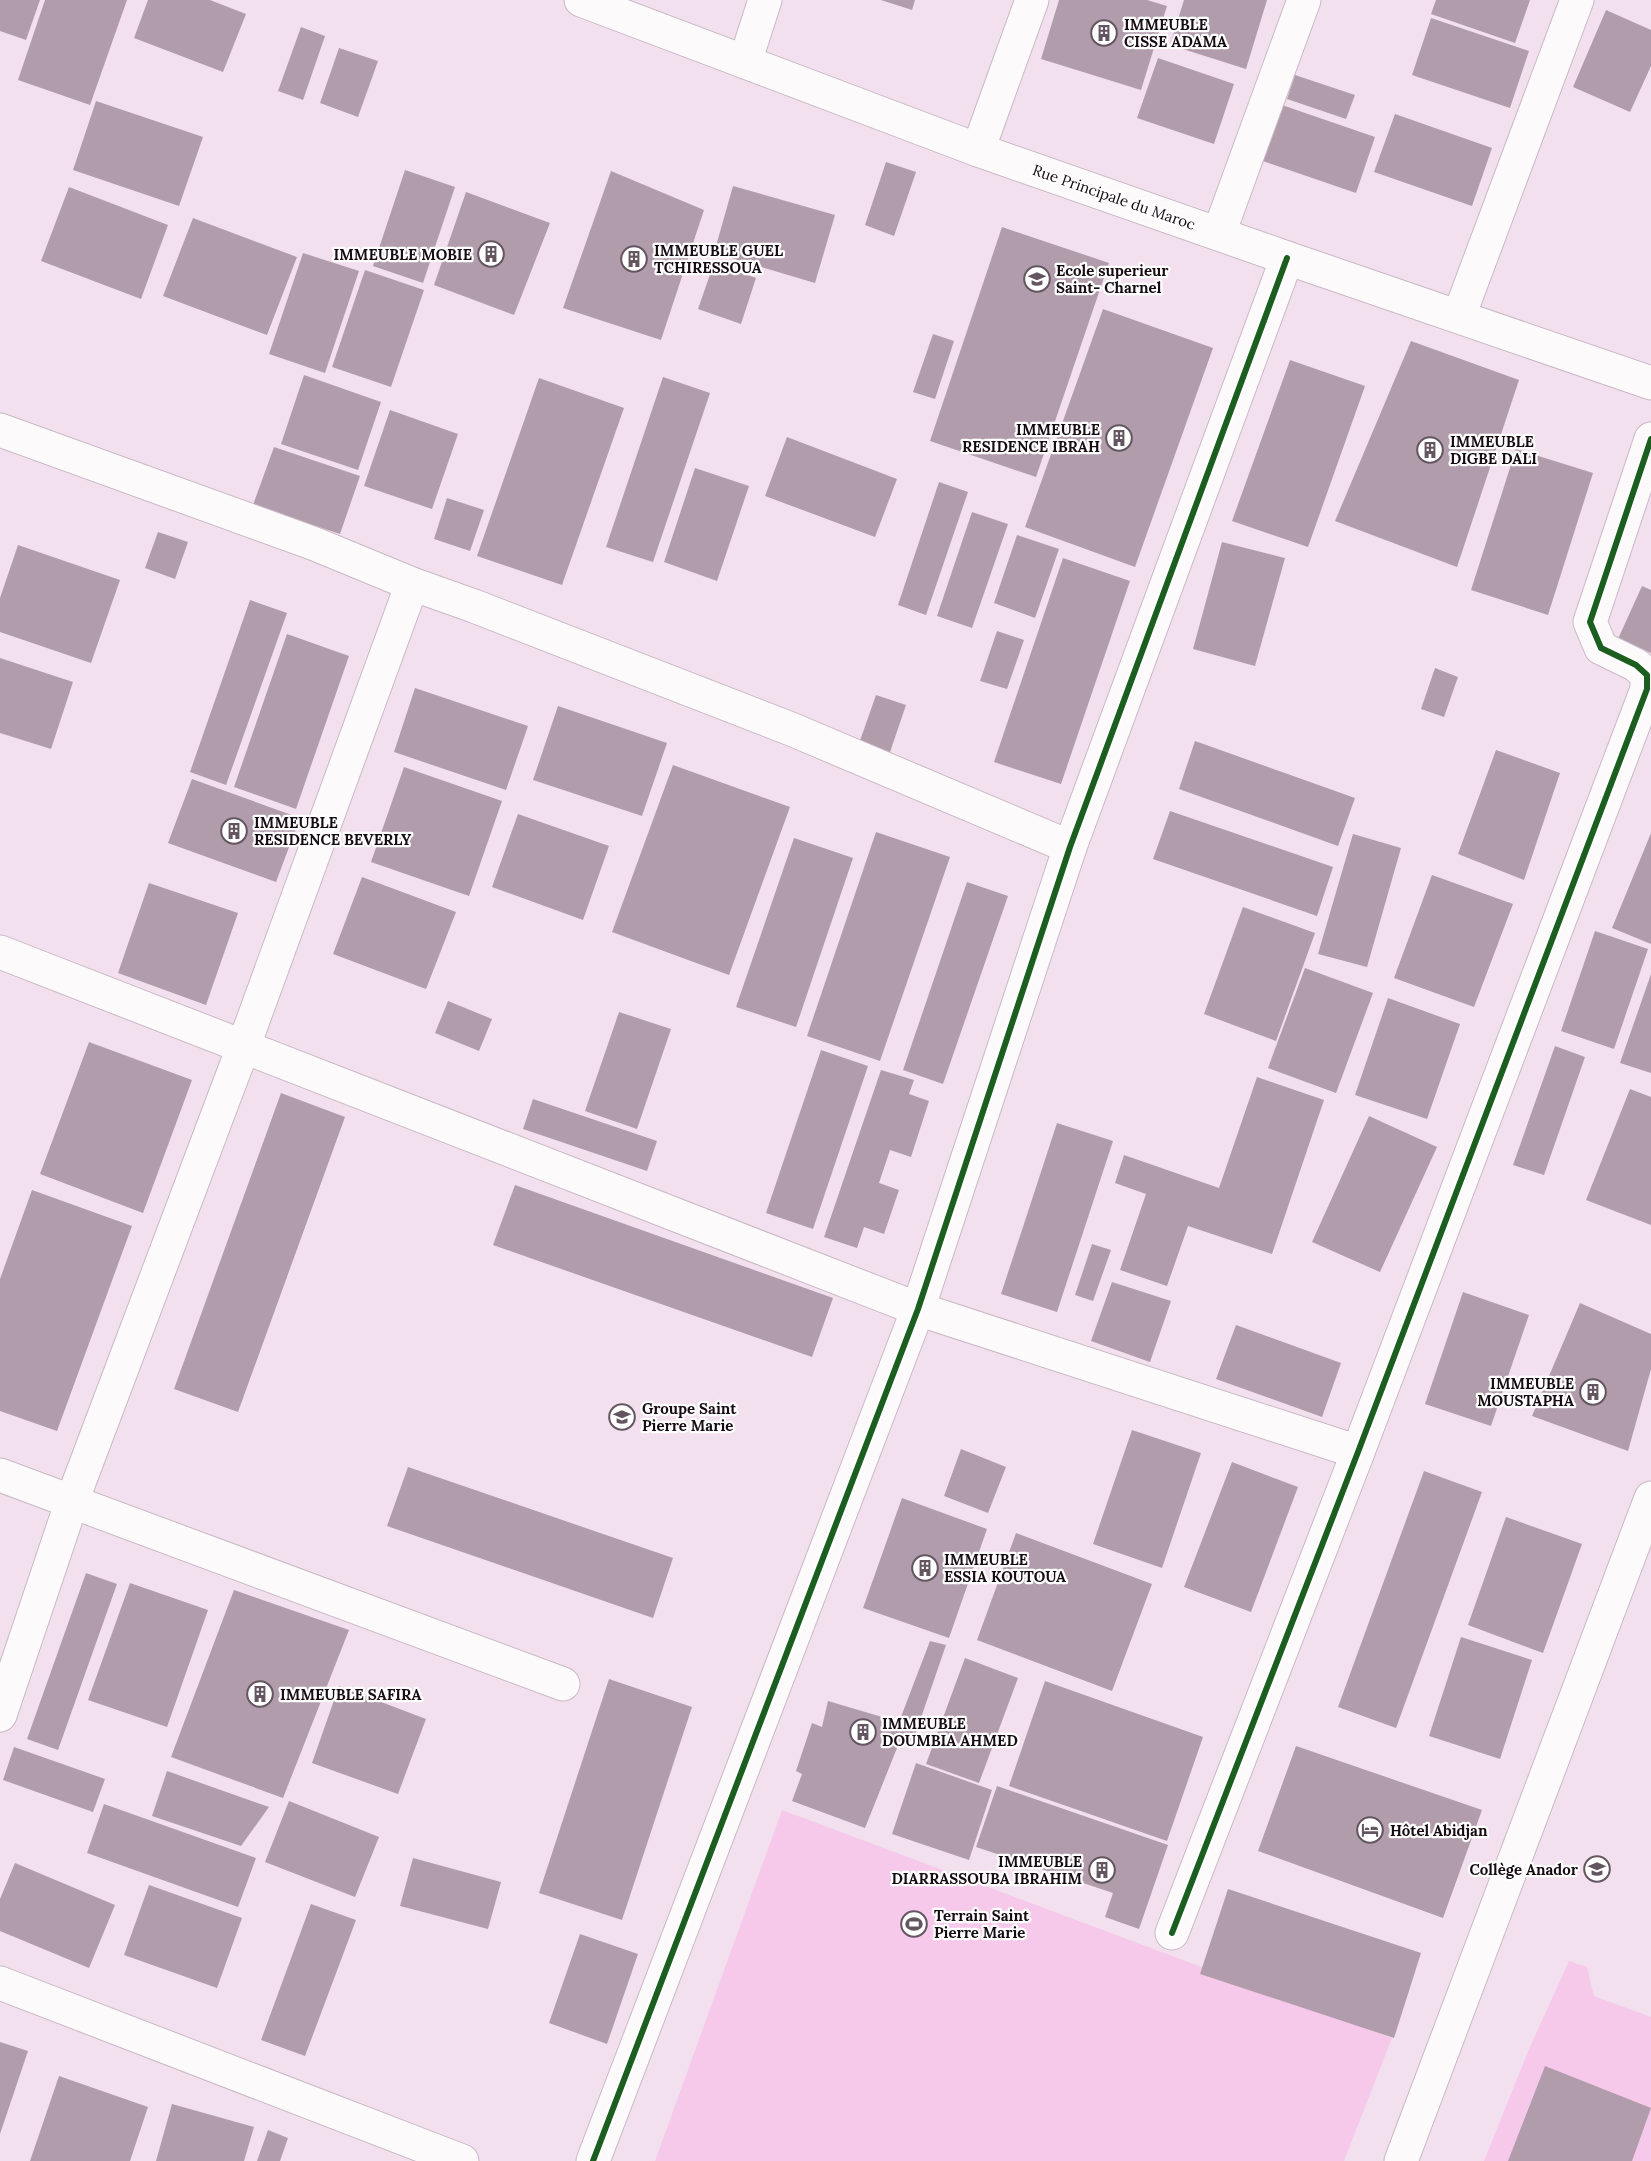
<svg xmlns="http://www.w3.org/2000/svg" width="1651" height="2161" viewBox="0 0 1651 2161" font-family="Lora,serif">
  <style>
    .green { fill: #f6c9eb }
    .building { fill: #b19cac }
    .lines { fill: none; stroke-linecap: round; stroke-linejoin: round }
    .minor-casing { stroke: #c8b9c4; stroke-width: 35 }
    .minor { stroke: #fdfafc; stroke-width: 33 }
    .cycleway-casing { stroke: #fff; stroke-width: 10 }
    .cycleway { stroke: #1b5e20; stroke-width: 6 }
    .labels { text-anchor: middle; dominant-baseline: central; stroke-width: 4.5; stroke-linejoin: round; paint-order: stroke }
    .poi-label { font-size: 15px; font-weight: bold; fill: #160b13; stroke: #fff; text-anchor: start }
    .street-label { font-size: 15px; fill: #160b13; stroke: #fff }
  </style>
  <rect width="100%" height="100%" fill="#f2e0ee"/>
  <g class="green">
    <path d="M 782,1810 L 1392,2038 L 1344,2161 L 655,2161 Z"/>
    <path d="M 1569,1961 L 1587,1967 L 1594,1996 L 1651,2017 L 1651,2161 L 1484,2161 L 1529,2049 Z"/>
  </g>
  <g class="building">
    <path d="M 0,0 L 40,0 L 26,40 L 0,31 Z"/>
    <path d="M 45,0 L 127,0 L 90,105 L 18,80 Z"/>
    <path d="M 148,0 L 210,0 L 246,14 L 223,72 L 134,38 Z"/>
    <path d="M 881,0 L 915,0 L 912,10 Z"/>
    <path d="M 1059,0 L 1147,0 L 1167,6 L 1141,90 L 1041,59 Z"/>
    <path d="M 1184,0 L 1267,0 L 1246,69 L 1170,45 Z"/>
    <path d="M 1436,0 L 1530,0 L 1515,43 L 1431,14 Z"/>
    <path d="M 1606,10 L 1651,30 L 1651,66 L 1630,112 L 1573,87 Z"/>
    <path d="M 1431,18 L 1529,51 L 1510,108 L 1412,75 Z"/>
    <path d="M 301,27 L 325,36 L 303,100 L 278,91 Z"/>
    <path d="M 339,48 L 378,61 L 358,117 L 320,103 Z"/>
    <path d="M 1158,58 L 1234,84 L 1214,144 L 1137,118 Z"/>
    <path d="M 1295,75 L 1355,95 L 1346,119 L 1287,99 Z"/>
    <path d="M 96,101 L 203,137 L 179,206 L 73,170 Z"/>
    <path d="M 1279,104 L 1375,137 L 1356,193 L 1260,160 Z"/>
    <path d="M 1395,114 L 1492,148 L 1472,206 L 1374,172 Z"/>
    <path d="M 886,162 L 916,172 L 894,236 L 865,225 Z"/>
    <path d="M 405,170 L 455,187 L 423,283 L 373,266 Z"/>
    <path d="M 611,171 L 704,210 L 661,340 L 563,308 Z"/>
    <path d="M 733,186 L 835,215 L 815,283 L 714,253 Z"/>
    <path d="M 69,187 L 168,225 L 141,299 L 41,261 Z"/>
    <path d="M 466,192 L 550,223 L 514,315 L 434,285 Z"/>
    <path d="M 193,218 L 297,257 L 267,335 L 163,296 Z"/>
    <path d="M 1002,227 L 1109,263 L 1036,477 L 930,441 Z"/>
    <path d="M 303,253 L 359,271 L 325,373 L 269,354 Z"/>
    <path d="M 714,263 L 756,278 L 741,324 L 698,309 Z"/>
    <path d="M 365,270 L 424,290 L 391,387 L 332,367 Z"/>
    <path d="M 1103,309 L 1213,348 L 1135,567 L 1025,527 Z"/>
    <path d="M 933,334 L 954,341 L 935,399 L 913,392 Z"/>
    <path d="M 1411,341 L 1519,380 L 1457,567 L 1335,521 Z"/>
    <path d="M 1290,360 L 1365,386 L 1308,547 L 1232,521 Z"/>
    <path d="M 304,375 L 381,402 L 358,470 L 281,444 Z"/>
    <path d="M 663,377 L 710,393 L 653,562 L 606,547 Z"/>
    <path d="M 539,378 L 624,408 L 562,585 L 477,556 Z"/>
    <path d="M 390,410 L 458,434 L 432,509 L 364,486 Z"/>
    <path d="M 787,437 L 897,479 L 875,537 L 765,496 Z"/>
    <path d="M 274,447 L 360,476 L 340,534 L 253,505 Z"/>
    <path d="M 1516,449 L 1593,473 L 1548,615 L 1471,590 Z"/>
    <path d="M 695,468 L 749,486 L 717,581 L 664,562 Z"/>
    <path d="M 939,482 L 968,492 L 926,615 L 898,605 Z"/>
    <path d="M 447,498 L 484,510 L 470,551 L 434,539 Z"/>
    <path d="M 972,512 L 1008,524 L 972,628 L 937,616 Z"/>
    <path d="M 158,532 L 188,542 L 175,579 L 145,568 Z"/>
    <path d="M 1017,535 L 1059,549 L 1035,618 L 994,603 Z"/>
    <path d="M 1222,542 L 1285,558 L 1255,666 L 1193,649 Z"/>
    <path d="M 18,545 L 120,580 L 91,663 L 0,632 L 0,598 Z"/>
    <path d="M 1063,558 L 1130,581 L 1061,784 L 994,762 Z"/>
    <path d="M 1642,586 L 1651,590 L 1651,653 L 1618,639 Z"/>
    <path d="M 250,600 L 287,613 L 226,785 L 190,772 Z"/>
    <path d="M 997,631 L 1024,640 L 1007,689 L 980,681 Z"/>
    <path d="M 287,634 L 349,656 L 296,809 L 234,787 Z"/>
    <path d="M 0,658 L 73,682 L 51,749 L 0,733 Z"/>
    <path d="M 1435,668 L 1458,677 L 1444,717 L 1421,709 Z"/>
    <path d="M 415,688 L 528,726 L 506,790 L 394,752 Z"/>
    <path d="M 876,695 L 906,705 L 887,761 L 856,752 Z"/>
    <path d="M 558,706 L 667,743 L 642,816 L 533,780 Z"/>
    <path d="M 1195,741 L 1355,798 L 1338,846 L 1179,789 Z"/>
    <path d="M 1496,750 L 1560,773 L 1524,880 L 1458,854 Z"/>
    <path d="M 673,765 L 790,807 L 729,975 L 612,932 Z"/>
    <path d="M 404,767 L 502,801 L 469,896 L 371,862 Z"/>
    <path d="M 192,779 L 300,818 L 276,882 L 168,843 Z"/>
    <path d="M 1170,811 L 1333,867 L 1317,916 L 1153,859 Z"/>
    <path d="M 518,814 L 609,846 L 583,920 L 492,887 Z"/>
    <path d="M 876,832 L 950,857 L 880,1061 L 807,1036 Z"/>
    <path d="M 1651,833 L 1651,944 L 1612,928 Z"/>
    <path d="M 1353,834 L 1401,848 L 1367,967 L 1318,954 Z"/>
    <path d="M 794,838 L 853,858 L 796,1027 L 736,1007 Z"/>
    <path d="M 1432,875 L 1513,904 L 1474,1007 L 1394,978 Z"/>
    <path d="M 362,877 L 456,912 L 426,989 L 333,954 Z"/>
    <path d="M 967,882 L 1008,896 L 943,1084 L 903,1070 Z"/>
    <path d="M 149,883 L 238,913 L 206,1005 L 118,973 Z"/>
    <path d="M 1243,907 L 1315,933 L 1276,1041 L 1204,1014 Z"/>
    <path d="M 1595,931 L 1648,949 L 1614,1049 L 1561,1031 Z"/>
    <path d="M 1305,968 L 1373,993 L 1336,1093 L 1268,1068 Z"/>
    <path d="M 1651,974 L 1651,1073 L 1620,1063 Z"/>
    <path d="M 1388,998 L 1460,1024 L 1427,1119 L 1355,1095 Z"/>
    <path d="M 448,1001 L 492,1019 L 479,1051 L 435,1033 Z"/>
    <path d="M 619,1012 L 671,1029 L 637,1129 L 585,1111 Z"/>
    <path d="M 89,1042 L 192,1080 L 143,1213 L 40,1174 Z"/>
    <path d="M 1555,1046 L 1585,1057 L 1544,1175 L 1513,1165 Z"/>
    <path d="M 821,1050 L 868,1066 L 813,1229 L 766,1213 Z"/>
    <path d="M 881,1070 L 914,1080 L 909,1094 L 929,1101 L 911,1157 L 890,1150 L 879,1183 L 899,1190 L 884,1234 L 864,1227 L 857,1248 L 824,1237 Z"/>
    <path d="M 1257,1077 L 1324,1100 L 1272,1254 L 1188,1226 L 1167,1286 L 1120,1270 L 1146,1194 L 1115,1183 L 1124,1155 L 1219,1188 Z"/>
    <path d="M 1630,1089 L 1651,1097 L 1651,1225 L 1586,1200 Z"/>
    <path d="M 281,1093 L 345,1117 L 238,1412 L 174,1389 Z"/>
    <path d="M 533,1099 L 657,1141 L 647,1171 L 523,1129 Z"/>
    <path d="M 1369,1116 L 1437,1147 L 1380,1272 L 1312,1242 Z"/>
    <path d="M 1057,1123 L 1113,1141 L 1057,1312 L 1001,1294 Z"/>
    <path d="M 515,1185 L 833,1298 L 812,1357 L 493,1245 Z"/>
    <path d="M 32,1190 L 132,1226 L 57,1431 L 0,1411 L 0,1279 Z"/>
    <path d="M 1092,1244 L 1111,1250 L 1093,1301 L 1075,1295 Z"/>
    <path d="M 1112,1282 L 1171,1301 L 1150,1362 L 1091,1341 Z"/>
    <path d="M 1463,1292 L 1529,1315 L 1491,1426 L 1425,1404 Z"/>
    <path d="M 1580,1303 L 1651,1334 L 1651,1369 L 1628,1451 L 1532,1416 Z"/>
    <path d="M 1236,1325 L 1341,1363 L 1322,1417 L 1216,1379 Z"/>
    <path d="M 1132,1430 L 1201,1453 L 1162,1568 L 1093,1544 Z"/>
    <path d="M 961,1449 L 1006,1467 L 988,1513 L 944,1496 Z"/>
    <path d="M 1232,1462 L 1298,1487 L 1251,1612 L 1184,1587 Z"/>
    <path d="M 408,1467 L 673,1558 L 653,1618 L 387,1526 Z"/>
    <path d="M 1424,1471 L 1482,1492 L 1396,1728 L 1338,1707 Z"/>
    <path d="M 902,1498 L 987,1529 L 949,1638 L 863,1608 Z"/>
    <path d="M 1506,1517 L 1582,1544 L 1543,1653 L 1468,1625 Z"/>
    <path d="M 1016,1533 L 1152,1584 L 1112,1691 L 977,1640 Z"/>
    <path d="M 86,1573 L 117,1584 L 58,1750 L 27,1739 Z"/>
    <path d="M 130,1583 L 208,1610 L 167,1727 L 88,1700 Z"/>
    <path d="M 234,1590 L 349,1630 L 283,1798 L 171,1757 Z"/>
    <path d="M 1461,1637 L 1532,1660 L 1500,1759 L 1429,1736 Z"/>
    <path d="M 930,1641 L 946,1645 L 913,1741 L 901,1738 L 865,1828 L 792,1801 L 802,1774 L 796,1771 L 812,1723 L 822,1727 L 828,1701 L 899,1722 Z"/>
    <path d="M 965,1658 L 1018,1678 L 979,1783 L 926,1764 Z"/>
    <path d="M 609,1679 L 692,1707 L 622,1920 L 539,1893 Z"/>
    <path d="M 1045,1681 L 1203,1737 L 1167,1841 L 1009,1786 Z"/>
    <path d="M 339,1686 L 426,1719 L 398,1794 L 312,1763 Z"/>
    <path d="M 1296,1746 L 1482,1810 L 1443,1918 L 1258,1851 Z"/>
    <path d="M 14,1747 L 105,1779 L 93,1812 L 3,1780 Z"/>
    <path d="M 916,1763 L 992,1790 L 969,1860 L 892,1834 Z"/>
    <path d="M 167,1771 L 269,1807 L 241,1846 L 152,1816 Z"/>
    <path d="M 997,1786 L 1168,1845 L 1139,1929 L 1105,1917 L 1113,1893 L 976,1847 Z"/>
    <path d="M 289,1801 L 379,1837 L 355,1897 L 265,1862 Z"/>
    <path d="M 104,1804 L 256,1858 L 238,1907 L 87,1853 Z"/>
    <path d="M 413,1858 L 501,1882 L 488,1929 L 400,1906 Z"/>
    <path d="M 15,1863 L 115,1905 L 89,1968 L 0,1931 L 0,1899 Z"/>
    <path d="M 149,1885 L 242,1918 L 217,1988 L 124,1955 Z"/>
    <path d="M 1228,1889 L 1421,1953 L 1394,2038 L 1200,1974 Z"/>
    <path d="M 311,1904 L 356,1920 L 305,2056 L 261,2040 Z"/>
    <path d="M 580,1934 L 638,1954 L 607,2044 L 549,2023 Z"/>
    <path d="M 0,2042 L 28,2051 L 0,2134 Z"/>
    <path d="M 1545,2066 L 1651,2108 L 1632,2161 L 1508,2161 Z"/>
    <path d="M 59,2076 L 148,2107 L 130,2161 L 30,2161 Z"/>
    <path d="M 172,2104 L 254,2127 L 244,2161 L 156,2161 Z"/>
    <path d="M 268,2130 L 288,2138 L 280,2161 L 257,2161 Z"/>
  </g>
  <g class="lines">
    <g class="minor-casing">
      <g id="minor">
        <path d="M 581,0 L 978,150 L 1287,258 L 1651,383"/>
        <path d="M 745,62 L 765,0"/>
        <path d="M 978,150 L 1032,0"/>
        <path d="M 1219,233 L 1304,0"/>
        <path d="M 1459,316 L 1577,0"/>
        <path d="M 0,430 L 315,544 L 412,584 L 474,606 L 791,729 L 1070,847"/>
        <path d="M 0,952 L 918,1309 L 1358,1452"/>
        <path d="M 0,1475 L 563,1684"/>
        <path d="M 0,1715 L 72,1501 L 244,1045 L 412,584"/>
        <path d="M 1172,1933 L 1358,1452 L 1647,689 L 1647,675 L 1636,665 L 1601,648 L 1590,622 L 1651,439"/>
        <path d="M 0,1983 L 462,2161"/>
        <path d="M 593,2161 L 918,1309 L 1070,847 L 1287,258"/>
        <path d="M 1401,2161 L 1651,1498"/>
      </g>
    </g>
    <use href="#minor" class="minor"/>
    <g class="cycleway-casing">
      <g id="cycleway">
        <path d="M 1172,1933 L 1358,1452 L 1647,689 L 1647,675 L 1636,665 L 1601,648 L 1590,622 L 1651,439"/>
        <path d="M 593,2161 L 918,1309 L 1070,847 L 1287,258"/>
      </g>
    </g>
    <use href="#cycleway" class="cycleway"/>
  </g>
  <defs>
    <g id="building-ring" transform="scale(1.35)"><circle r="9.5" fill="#fff" stroke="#635660" stroke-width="1.5"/><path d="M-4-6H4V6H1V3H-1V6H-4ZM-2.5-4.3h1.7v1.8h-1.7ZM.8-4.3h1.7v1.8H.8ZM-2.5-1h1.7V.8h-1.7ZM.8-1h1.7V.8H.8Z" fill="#635660"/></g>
    <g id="university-ring" transform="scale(1.35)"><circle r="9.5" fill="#fff" stroke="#635660" stroke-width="1.5"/><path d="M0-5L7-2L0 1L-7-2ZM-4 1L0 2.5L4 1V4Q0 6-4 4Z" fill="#635660"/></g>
    <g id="school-ring" transform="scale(1.35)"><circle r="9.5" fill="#fff" stroke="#635660" stroke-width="1.5"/><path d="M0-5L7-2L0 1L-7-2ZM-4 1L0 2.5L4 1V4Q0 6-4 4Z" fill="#635660"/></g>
    <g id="hotel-ring" transform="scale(1.35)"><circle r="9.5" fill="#fff" stroke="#635660" stroke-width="1.5"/><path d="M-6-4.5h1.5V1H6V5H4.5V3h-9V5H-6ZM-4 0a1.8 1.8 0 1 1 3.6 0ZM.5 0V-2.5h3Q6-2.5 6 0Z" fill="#635660"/></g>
    <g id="stadium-ring" transform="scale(1.35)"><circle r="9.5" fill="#fff" stroke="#635660" stroke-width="1.5"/><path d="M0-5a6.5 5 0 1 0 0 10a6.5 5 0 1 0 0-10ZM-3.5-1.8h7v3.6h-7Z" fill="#635660"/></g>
  </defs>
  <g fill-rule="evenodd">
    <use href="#building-ring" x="1104" y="33"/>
    <use href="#building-ring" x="491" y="254"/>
    <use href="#building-ring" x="634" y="259"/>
    <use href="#university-ring" x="1037" y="279"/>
    <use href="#building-ring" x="1119" y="438"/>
    <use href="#building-ring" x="1430" y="450"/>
    <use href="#building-ring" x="234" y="831"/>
    <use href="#building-ring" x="1593" y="1392"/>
    <use href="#school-ring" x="622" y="1417"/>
    <use href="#building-ring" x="925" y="1568"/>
    <use href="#building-ring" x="260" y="1694"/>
    <use href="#building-ring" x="863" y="1732"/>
    <use href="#hotel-ring" x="1370" y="1830"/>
    <use href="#school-ring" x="1597" y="1869"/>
    <use href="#building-ring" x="1102" y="1870"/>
    <use href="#stadium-ring" x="914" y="1924"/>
  </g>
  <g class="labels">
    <g class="poi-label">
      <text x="1124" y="24">IMMEUBLE<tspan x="1124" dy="17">CISSE ADAMA</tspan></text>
      <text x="654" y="250">IMMEUBLE GUEL<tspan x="654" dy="17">TCHIRESSOUA</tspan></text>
      <text x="472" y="254" text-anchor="end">IMMEUBLE MOBIE</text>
      <text x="1056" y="270">Ecole superieur<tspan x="1056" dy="17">Saint- Charnel</tspan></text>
      <text x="1100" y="429" text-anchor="end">IMMEUBLE<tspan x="1100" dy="17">RESIDENCE IBRAH</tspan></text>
      <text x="1450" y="441">IMMEUBLE<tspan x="1450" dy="17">DIGBE DALI</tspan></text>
      <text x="254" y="822">IMMEUBLE<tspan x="254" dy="17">RESIDENCE BEVERLY</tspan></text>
      <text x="1574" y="1383" text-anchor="end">IMMEUBLE<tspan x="1574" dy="17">MOUSTAPHA</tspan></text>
      <text x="642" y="1408">Groupe Saint<tspan x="642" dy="17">Pierre Marie</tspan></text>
      <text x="944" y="1559">IMMEUBLE<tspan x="944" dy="17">ESSIA KOUTOUA</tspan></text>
      <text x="280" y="1694">IMMEUBLE SAFIRA</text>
      <text x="882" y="1723">IMMEUBLE<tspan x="882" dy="17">DOUMBIA AHMED</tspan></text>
      <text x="1390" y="1830">Hôtel Abidjan</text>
      <text x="1082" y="1861" text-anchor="end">IMMEUBLE<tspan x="1082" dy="17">DIARRASSOUBA IBRAHIM</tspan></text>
      <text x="1578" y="1869" text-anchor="end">Collège Anador</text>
      <text x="934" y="1915">Terrain Saint<tspan x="934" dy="17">Pierre Marie</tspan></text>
    </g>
    <g class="street-label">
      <text transform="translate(1114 197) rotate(19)">Rue Principale du Maroc</text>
    </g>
  </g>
</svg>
